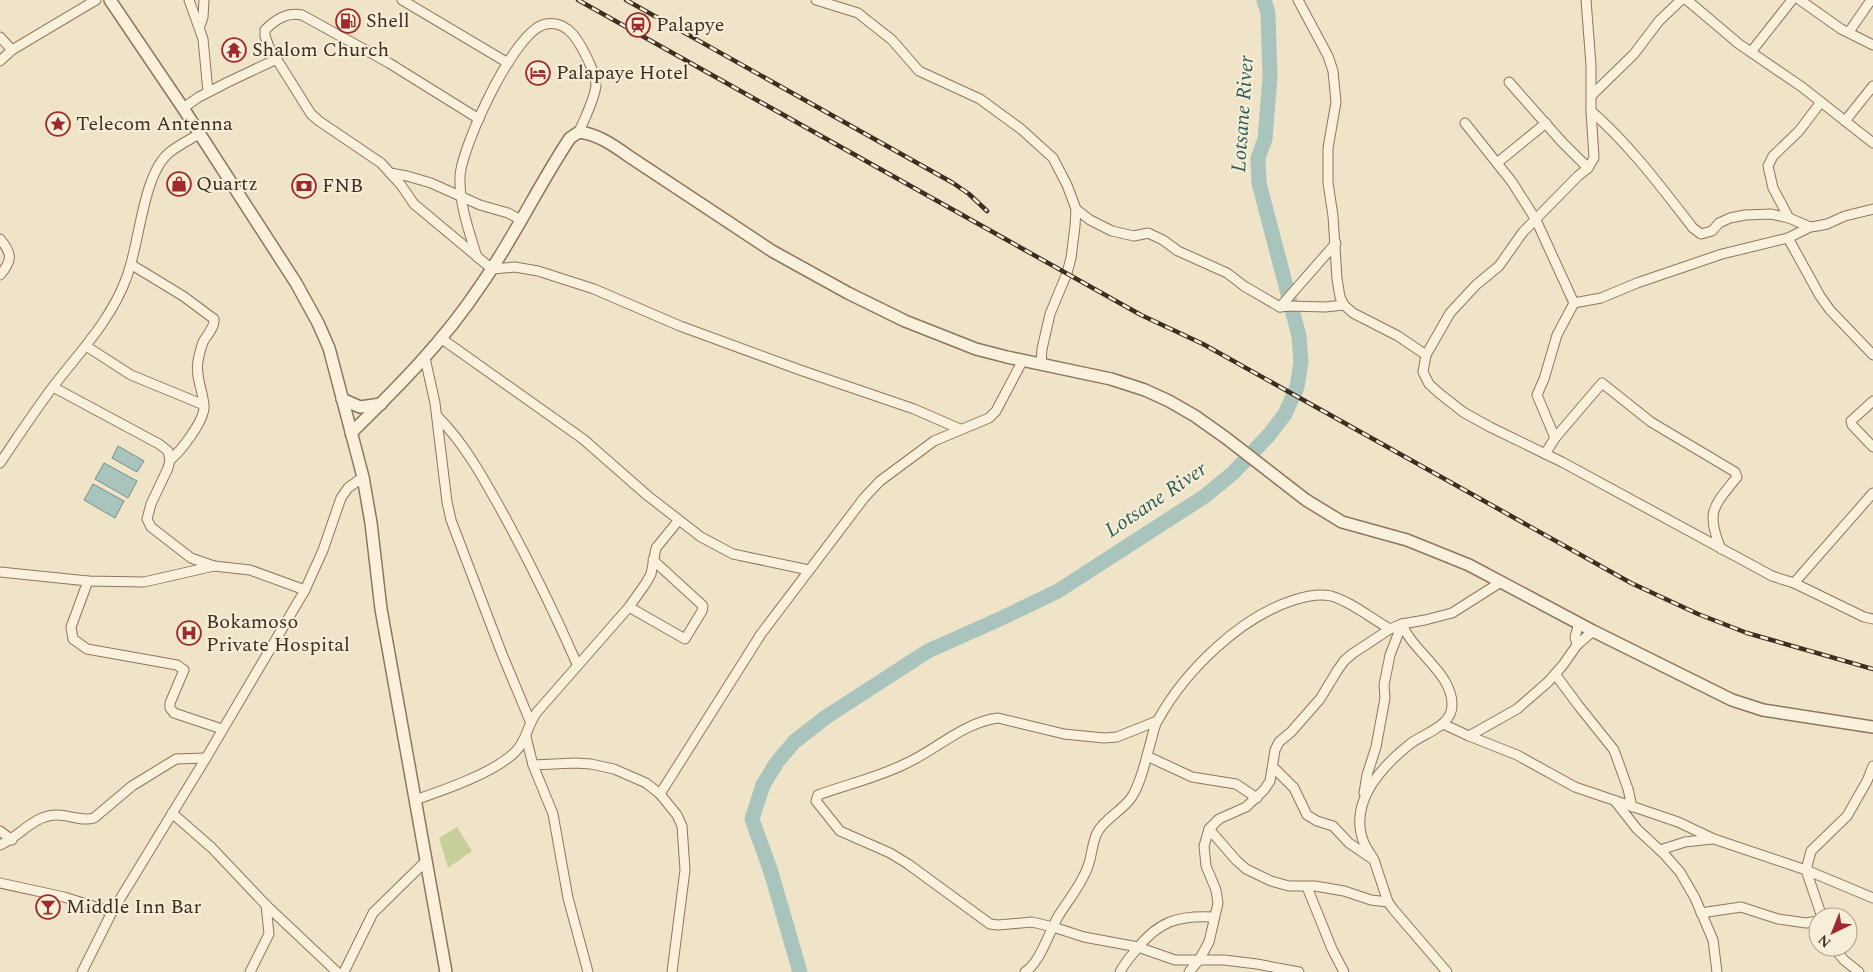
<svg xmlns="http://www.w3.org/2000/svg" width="1873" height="972" viewBox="0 0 1873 972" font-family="Spectral,serif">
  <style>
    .green { fill: #c9cf9b }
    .water { fill: #a9c4bc; stroke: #6f938a }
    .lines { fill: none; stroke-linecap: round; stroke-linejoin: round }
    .river { stroke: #a9c4bc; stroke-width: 15 }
    .minor-casing { stroke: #8d765c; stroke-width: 11 }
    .tertiary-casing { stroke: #8d765c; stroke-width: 14 }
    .minor { stroke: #faf1dc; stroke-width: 9 }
    .tertiary { stroke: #faf1dc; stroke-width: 11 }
    .rail-casing { stroke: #3d2e20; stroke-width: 4.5 }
    .rail { stroke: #f7eed8; stroke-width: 2.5; stroke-dasharray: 8; stroke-linecap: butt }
    .labels { text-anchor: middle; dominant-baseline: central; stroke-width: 4; stroke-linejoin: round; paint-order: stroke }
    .poi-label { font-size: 20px; fill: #3d2e20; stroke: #f7eed8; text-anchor: start }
    .water-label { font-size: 21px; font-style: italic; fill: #2f5d5a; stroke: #f7eed8 }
  </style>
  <rect width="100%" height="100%" fill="#f0e4c8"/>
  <path class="green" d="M 457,827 L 472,851 L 448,868 L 439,838 Z"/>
  <g class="water">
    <path d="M 118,446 L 144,461 L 137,472 L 112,458 Z"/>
    <path d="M 104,463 L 137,481 L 128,498 L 95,479 Z"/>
    <path d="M 93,484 L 124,501 L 115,518 L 84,500 Z"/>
  </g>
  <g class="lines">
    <path class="river" d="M 800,972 L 771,872 L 752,819 L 763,785 L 777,762 L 794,742 L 826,717 L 928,651 L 1002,618 L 1058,591 L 1205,496 L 1233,473 L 1269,435 L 1285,414 L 1297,387 L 1301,362 L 1299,336 L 1259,183 L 1258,158 L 1265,139 L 1270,77 L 1268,13 L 1264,0"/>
    <g class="minor-casing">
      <g id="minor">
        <path d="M 189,0 L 203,39 L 208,92"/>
        <path d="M 402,0 L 508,63"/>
        <path d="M 816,0 L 858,13 L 892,40 L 919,71 L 980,99 L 1021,129 L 1053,158 L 1067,185 L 1076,209 L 1075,226 L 1071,258 L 1067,273 L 1050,314 L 1042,349 L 1041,364"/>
        <path d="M 1298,0 L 1328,56 L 1333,71 L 1336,102 L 1328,148 L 1328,183 L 1333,216 L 1337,279 L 1340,297 L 1344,305 L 1353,313 L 1398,336 L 1426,355"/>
        <path d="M 1586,0 L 1591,65 L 1591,111 L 1594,158 L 1588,168 L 1578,176 L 1523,232 L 1499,266 L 1476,285 L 1450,313 L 1426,355 L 1423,372 L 1429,384 L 1439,393 L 1463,412 L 1490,427 L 1562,462 L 1772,576 L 1794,583 L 1864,617 L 1873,619"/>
        <path d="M 1687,0 L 1739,44 L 1802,87 L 1873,143"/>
        <path d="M 1800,0 L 1841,29 L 1873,45"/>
        <path d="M 200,26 L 203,17 L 204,0"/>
        <path d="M 1849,32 L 1871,0"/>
        <path d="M 0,37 L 12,50"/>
        <path d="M 1751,52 L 1792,0"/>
        <path d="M 0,61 L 12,50 L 96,0"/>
        <path d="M 1509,82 L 1562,142 L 1588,168"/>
        <path d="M 1592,95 L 1634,54 L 1659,21 L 1681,0"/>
        <path d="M 183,108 L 199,97 L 228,82 L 277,59"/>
        <path d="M 1591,111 C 1630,145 1661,187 1693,228 L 1701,234 L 1712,231 L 1719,223 L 1730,218 L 1745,215 L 1771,214 L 1789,218 L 1810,227 L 1817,226 L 1827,224 L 1845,216 L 1873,209"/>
        <path d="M 479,119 L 389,63 L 302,15 C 287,12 276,19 265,30 L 265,36 L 269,47 L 311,114 L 319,121 L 381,163 L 401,185 L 414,204 L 492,269 L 515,267 L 538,271 L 594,289 L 680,326 L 800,370 L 914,409 L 960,429"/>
        <path d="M 1845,121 L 1873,86"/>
        <path d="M 1465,123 L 1512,182 L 1536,220 L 1574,303 L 1557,335 L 1544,379 L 1537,395 L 1555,438"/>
        <path d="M 1497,163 L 1546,123"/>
        <path d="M 390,173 L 407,176 L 431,183 L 480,205 L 508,213 L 521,220"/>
        <path d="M 1076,209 L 1090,220 L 1112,231 L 1134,236 L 1148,233 L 1163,240 L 1178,251 L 1227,273 L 1244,286 L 1280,307 L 1290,306 L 1325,307 L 1344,305"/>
        <path d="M 1789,218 L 1773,188 L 1768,166 L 1773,156 L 1799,131 L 1821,102"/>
        <path d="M 1788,238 L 1820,296 L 1830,310 L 1873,355"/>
        <path d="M 0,239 C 13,254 12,261 0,275"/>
        <path d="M 477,257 C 469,231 459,204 460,176 C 462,146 515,29 546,24 C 569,20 580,43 588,60 C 592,69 596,76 596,85 C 595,99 584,119 579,132"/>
        <path d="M 132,265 L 183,296 L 214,319 C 215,327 207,335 203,342 C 201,348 199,355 198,361 C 195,377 203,390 204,406 C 205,420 181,451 170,460"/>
        <path d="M 1574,303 L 1601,298 L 1637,283 L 1722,254 L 1788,238 L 1810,227"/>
        <path d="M 1280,307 L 1336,243"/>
        <path d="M 442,339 L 583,439 L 648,496 L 701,537 L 733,554 L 809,570"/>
        <path d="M 86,346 L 131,375 L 204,405"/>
        <path d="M 425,358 L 435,403 L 447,502 L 451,520 L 502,654 L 530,721"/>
        <path d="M 53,387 L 159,444 L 168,451 L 170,460 L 168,468 L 151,504 L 147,519 L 151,527 L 191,558 L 214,566 L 250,570 L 305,590"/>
        <path d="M 1873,401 L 1851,421 L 1852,425 L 1873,447"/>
        <path d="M 437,416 C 466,445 485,481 505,517 C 531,565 555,614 577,664"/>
        <path d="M 1545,454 L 1555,438 L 1602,383 L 1651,422 L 1735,472 L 1737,477 C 1714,506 1705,511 1721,549"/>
        <path d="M 0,463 C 17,438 34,412 52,388 C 78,354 111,320 126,279 C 140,245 142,174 170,152 C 179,145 189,140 199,134"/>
        <path d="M 0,572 L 88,581 L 144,582 L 214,566"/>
        <path d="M 88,581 L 71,627 L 73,639 L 87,649 L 177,665 L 184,670 L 170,703 L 170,708 L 174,713 L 222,729"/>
        <path d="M 1794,583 L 1873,493"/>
        <path d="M 629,607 L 685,639 L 702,611 L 703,606 L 700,603 L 653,560"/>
        <path d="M 1577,645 L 1575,637 L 1579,623"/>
        <path d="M 1555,674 L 1578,705 L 1614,750 L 1628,789 L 1632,807"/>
        <path d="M 1157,721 L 1117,737 L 1104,738 L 1064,734 L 998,718 C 965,722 938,748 909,762 C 880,777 848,784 818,795 L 816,801 L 840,831 L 890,853 L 908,864 L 990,924 L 998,925 L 1032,922 L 1053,927 L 1084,937 L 1138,947 L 1175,960 L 1224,960 L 1257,964 L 1299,972"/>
        <path d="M 1443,724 L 1469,736 L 1517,755 L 1575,787 L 1678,822 L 1714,839 L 1806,870 L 1873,898"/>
        <path d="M 1469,736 L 1517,709 L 1548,682 L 1563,665 L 1577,645 L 1593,631"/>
        <path d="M 526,737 L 533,765 L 553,814 L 568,898 L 588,972"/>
        <path d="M 1147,756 L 1192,777 L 1236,784 L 1257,798"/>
        <path d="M 533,765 L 575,763 L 591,764 L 614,769 L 646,783 L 660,794 L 677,815 L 682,826 L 685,870 L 672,972"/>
        <path d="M 1274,768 L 1294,788 L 1307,815 L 1317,821 L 1333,826 L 1349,843 L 1374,860 L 1388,902 L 1393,909 L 1447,972"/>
        <path d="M 1364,793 L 1367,775 L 1376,747 L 1385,698 L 1384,685 L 1390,655 L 1402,624"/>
        <path d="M 660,794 L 761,634 L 864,498 L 880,481 L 934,441 L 989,418 L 996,411 L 1023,360"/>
        <path d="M 415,800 C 444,790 494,773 515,752 C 527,741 527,725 537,712 L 629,607 L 646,583 L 651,574 L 656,548 L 678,521"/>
        <path d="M 1615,801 L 1637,829 L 1664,854 L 1680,872 L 1695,898 L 1713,940 L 1717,972"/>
        <path d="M 172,813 L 212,848 L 266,905 L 337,972"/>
        <path d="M 1209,829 L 1236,860 L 1246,869 L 1271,881 L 1289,886 L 1315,886 L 1344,891 L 1371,900 L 1388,902"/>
        <path d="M 0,831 L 12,840"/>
        <path d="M 0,845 C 19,837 33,816 55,815 C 68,814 81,822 94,818 L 132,786 L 176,759 L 206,758"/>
        <path d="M 1660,850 L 1685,842 L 1712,839"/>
        <path d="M 1374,860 C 1371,855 1367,849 1364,843 C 1348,803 1380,768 1410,744 C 1424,733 1453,726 1452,704 C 1452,673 1412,651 1402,624"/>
        <path d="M 0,883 L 64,897 L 112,912"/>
        <path d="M 1307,887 L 1332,949 L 1344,972"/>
        <path d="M 1701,913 L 1741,907 L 1778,919 L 1806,923 L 1818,921"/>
        <path d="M 1822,917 L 1806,870 L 1811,851 L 1847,816 L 1867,781 L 1873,766"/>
        <path d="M 1833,947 L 1844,960 L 1859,972"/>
        <path d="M 82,972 L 112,912 L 206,758 L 305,590 L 323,550 L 341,498 L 348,488 L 363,477"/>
        <path d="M 250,972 L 269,934 L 266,905"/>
        <path d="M 344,972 L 373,913 L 426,861"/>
        <path d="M 1025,972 C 1041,962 1049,931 1059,915 C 1069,899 1082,884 1088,866 C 1092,856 1092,843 1097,833 C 1104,819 1122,811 1131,798 C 1141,784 1146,758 1151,741 C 1153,734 1154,726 1158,720 C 1185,671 1240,617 1294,600 C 1306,596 1318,593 1331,596 C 1350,601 1372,619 1390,629"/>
        <path d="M 1120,972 C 1124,964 1130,957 1136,950 C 1158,921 1179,915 1214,917"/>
        <path d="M 1189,972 L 1199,960 L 1209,942 L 1218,903 L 1216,890 L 1206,866 L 1204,846 L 1209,829 L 1219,819 L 1246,807 L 1264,790 L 1270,781 L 1275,750 L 1279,742 L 1291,732 L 1320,699 L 1337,671 L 1344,661 L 1352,654 L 1390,629 L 1402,624 L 1425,620 L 1452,613 L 1501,582"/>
      </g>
    </g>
    <g class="tertiary-casing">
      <g id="tertiary">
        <path d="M 110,0 L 183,108 L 296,283 L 318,323 L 329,348 L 363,477 L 371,523 L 381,609 L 446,972"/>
        <path d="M 342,399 L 360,407 L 381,404"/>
        <path d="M 351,433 C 399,386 444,341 481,285 C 514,238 538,186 570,138 L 579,132 C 599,134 617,148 633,159 L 772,251 L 848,293 L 905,321 L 976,349 L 1007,357 L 1111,379 L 1145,390 L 1169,401 L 1195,416 L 1226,438 L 1306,500 L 1342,522 L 1407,540 L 1469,565 L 1593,631 L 1732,700 L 1763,710 L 1873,727"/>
      </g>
    </g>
    <use href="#minor" class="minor"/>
    <use href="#tertiary" class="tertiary"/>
    <g class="rail-casing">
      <g id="rail">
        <path d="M 578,0 L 1141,315 L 1203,344 L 1631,583 L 1698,614 L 1747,633 L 1873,669"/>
        <path d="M 626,0 L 953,183 L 969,194 L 987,211"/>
      </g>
    </g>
    <use href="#rail" class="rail"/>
  </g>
  <defs>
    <g id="fuel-ring" transform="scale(1.25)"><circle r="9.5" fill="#f7eed8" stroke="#9e2a2b" stroke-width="1.5"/><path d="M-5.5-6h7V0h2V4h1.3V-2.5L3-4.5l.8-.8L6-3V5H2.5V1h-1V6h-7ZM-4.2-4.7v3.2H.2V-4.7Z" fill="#9e2a2b"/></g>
    <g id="station-ring" transform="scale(1.25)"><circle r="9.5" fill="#f7eed8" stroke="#9e2a2b" stroke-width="1.5"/><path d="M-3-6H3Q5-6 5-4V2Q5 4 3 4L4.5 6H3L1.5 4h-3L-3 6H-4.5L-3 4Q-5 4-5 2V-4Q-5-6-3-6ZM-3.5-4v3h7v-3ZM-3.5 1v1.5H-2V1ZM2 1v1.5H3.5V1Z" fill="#9e2a2b"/></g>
    <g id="temple-ring" transform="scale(1.25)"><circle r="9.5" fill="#f7eed8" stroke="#9e2a2b" stroke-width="1.5"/><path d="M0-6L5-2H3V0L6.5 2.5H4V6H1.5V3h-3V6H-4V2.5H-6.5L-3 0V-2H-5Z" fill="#9e2a2b"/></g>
    <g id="hotel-ring" transform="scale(1.25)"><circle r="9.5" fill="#f7eed8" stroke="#9e2a2b" stroke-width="1.5"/><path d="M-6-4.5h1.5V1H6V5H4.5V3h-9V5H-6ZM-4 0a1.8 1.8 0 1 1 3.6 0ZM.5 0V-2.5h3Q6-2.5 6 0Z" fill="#9e2a2b"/></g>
    <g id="sight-ring" transform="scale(1.25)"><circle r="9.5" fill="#f7eed8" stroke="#9e2a2b" stroke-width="1.5"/><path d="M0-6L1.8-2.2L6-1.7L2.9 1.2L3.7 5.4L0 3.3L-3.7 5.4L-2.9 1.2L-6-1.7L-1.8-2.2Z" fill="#9e2a2b"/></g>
    <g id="shop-ring" transform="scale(1.25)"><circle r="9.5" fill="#f7eed8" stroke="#9e2a2b" stroke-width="1.5"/><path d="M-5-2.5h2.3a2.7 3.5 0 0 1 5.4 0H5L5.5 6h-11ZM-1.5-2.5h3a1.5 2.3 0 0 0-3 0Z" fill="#9e2a2b"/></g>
    <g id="bank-ring" transform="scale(1.25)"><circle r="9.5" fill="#f7eed8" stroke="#9e2a2b" stroke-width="1.5"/><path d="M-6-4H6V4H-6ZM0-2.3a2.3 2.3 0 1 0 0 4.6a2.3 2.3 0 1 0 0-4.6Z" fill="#9e2a2b"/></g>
    <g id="hospital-ring" transform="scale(1.25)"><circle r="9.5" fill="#f7eed8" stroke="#9e2a2b" stroke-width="1.5"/><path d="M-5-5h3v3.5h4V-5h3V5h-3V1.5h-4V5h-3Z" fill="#9e2a2b"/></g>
    <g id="bar-ring" transform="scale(1.25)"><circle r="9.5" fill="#f7eed8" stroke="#9e2a2b" stroke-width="1.5"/><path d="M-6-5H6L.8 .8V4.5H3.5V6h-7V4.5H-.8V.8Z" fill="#9e2a2b"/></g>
  </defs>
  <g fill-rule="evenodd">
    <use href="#fuel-ring" x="348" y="21"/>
    <use href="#station-ring" x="638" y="25"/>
    <use href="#temple-ring" x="234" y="50"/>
    <use href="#hotel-ring" x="538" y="73"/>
    <use href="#sight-ring" x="58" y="124"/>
    <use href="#shop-ring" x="179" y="184"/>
    <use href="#bank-ring" x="304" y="186"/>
    <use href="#hospital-ring" x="189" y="633"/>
    <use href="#bar-ring" x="48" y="907"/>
  </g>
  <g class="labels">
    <g class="poi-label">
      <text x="366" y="21">Shell</text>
      <text x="656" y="25">Palapye</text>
      <text x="252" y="50">Shalom Church</text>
      <text x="556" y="73">Palapaye Hotel</text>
      <text x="76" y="124">Telecom Antenna</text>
      <text x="196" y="184">Quartz</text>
      <text x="322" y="186">FNB</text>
      <text x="206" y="622">Bokamoso<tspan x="206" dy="23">Private Hospital</tspan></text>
      <text x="66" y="907">Middle Inn Bar</text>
    </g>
    <g class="water-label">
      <text transform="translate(1243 114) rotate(-86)">Lotsane River</text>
      <text transform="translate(1156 500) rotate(-34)">Lotsane River</text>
    </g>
  </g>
  <g transform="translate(1833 932) rotate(223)"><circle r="24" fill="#f7eed8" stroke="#ada18e"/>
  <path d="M0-4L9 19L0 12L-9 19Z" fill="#9e2a2b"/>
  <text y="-8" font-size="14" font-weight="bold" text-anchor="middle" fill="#3d2e20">N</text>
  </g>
</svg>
